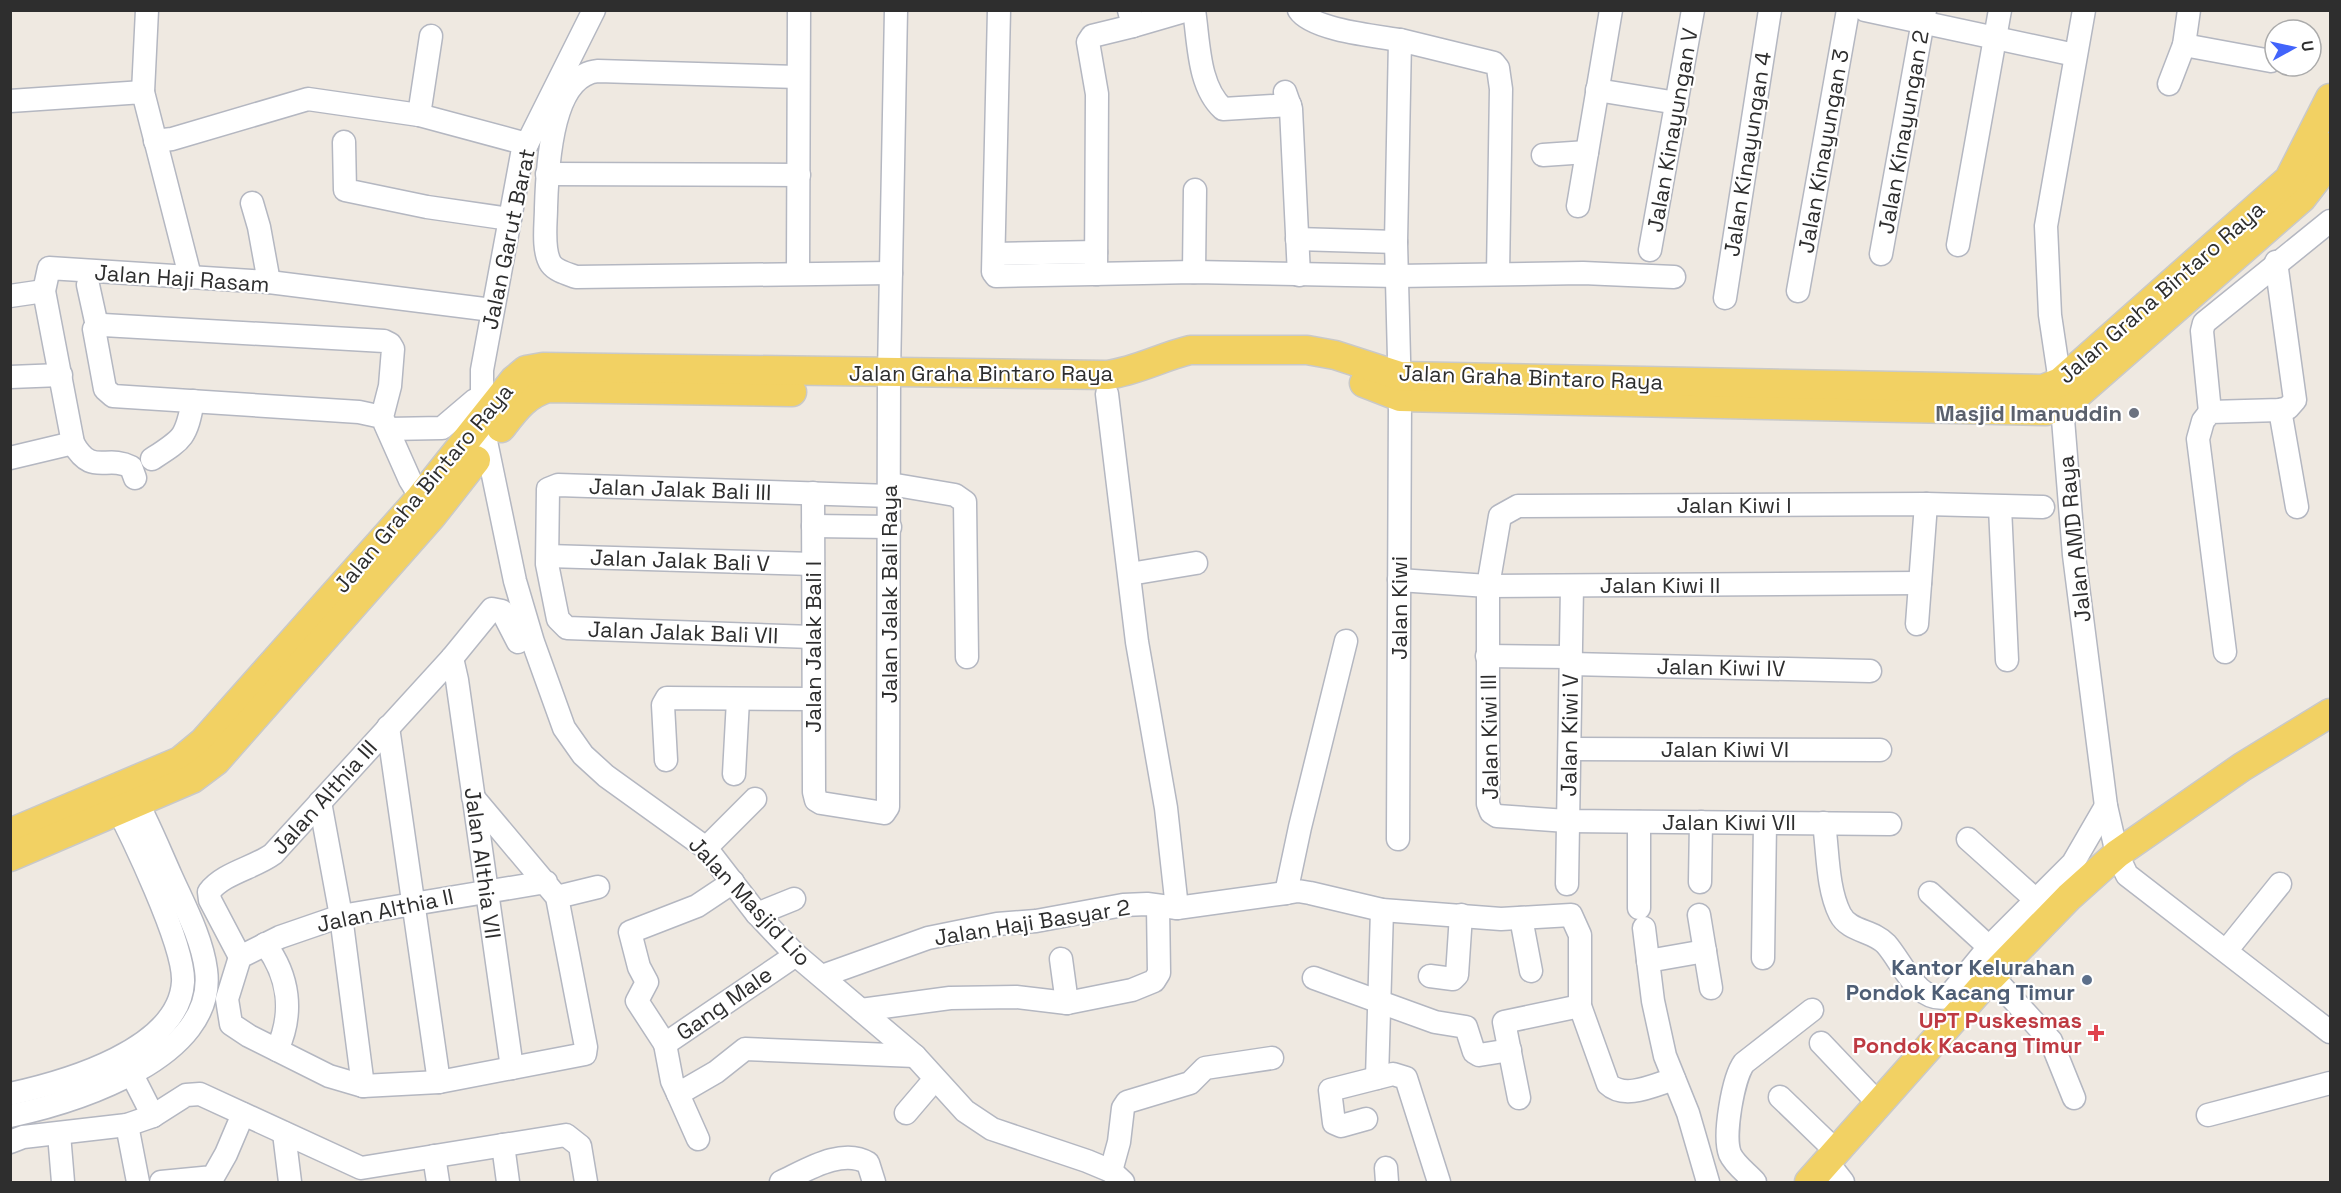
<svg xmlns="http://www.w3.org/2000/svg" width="2341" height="1193" viewBox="0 0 2341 1193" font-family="'Space Grotesk',sans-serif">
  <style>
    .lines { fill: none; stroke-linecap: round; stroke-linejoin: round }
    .minor-casing { stroke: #b4b7c1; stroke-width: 25 }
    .major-casing { stroke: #c9c9c9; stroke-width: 31 }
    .minor { stroke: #fff; stroke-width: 22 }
    .major { stroke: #f2d163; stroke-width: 28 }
    .worship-dot { fill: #6b7280; stroke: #fff; stroke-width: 2 }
    .service-dot { fill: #5c6f8a; stroke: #fff; stroke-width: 2 }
    .health-dot { fill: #e0444e; stroke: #fff; stroke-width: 2 }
    .labels { text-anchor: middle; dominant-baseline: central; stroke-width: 4.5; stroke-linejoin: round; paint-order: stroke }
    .street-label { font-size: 22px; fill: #2e2e2e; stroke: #fff }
    .worship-label { font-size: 22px; font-weight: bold; fill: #5b616d; stroke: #fff; text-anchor: end }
    .service-label { font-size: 22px; font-weight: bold; fill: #4e5e75; stroke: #fff; text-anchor: end }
    .health-label { font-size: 22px; font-weight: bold; fill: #be3a42; stroke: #fff; text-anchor: end }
  </style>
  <rect width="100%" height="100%" fill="#efe9e1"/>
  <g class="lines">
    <g class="minor-casing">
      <g id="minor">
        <path d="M 594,10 L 522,154 L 482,370 L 482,422 L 515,581 L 533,642 L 564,728 L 583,755 L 606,776 L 706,848 L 757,914 L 796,955 L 915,1056 L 965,1111 L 992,1129 L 1087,1161 L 1111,1171 L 1123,1182"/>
        <path d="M 999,10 L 993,272 L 996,276 L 1194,272 L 1397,276 L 1583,273 L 1674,277"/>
        <path d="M 1194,10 C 1199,43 1198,86 1223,109 L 1290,105"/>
        <path d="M 1299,10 C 1312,30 1376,36 1400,40"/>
        <path d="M 1865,10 L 2075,55"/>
        <path d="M 2084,10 L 2046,226 L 2050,315 L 2060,382 L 2074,555 L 2106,806 L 2117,854 L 2127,875 L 2330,1032"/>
        <path d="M 1133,26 L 1188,10"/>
        <path d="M 2184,45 L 2189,10"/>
        <path d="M 798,77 L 598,71 C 550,75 547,173 546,208 C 546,223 542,251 551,264 C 556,271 568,274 576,277 L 891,273"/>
        <path d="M 2169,84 L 2184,45 L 2271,61"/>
        <path d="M 1597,90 L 1677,103"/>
        <path d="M 143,92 L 147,10"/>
        <path d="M 1285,92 L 1291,109 L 1299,275"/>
        <path d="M 10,101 L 143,92 L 190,276"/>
        <path d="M 419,115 L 431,36"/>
        <path d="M 155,141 L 172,139 L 308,99 L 419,115 L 527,144"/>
        <path d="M 344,142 L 345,190 L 427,207 L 510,219"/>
        <path d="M 1543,155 L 1587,152"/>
        <path d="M 547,174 L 799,175"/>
        <path d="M 252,203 L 259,227 L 269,282"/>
        <path d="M 1578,206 L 1611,10"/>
        <path d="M 1297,239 L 1396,242"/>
        <path d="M 1958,245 L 2000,10"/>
        <path d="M 1650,250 L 1693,10"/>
        <path d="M 994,254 L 1096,252"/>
        <path d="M 1881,254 L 1925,10"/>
        <path d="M 1194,272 L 1195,190"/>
        <path d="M 798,273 L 799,10"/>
        <path d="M 1096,274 L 1097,94 L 1088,42 L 1092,36 L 1133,26 L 1129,10"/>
        <path d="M 88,285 L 97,326"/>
        <path d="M 1798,291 L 1848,10"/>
        <path d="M 10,296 L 44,291"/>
        <path d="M 1725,298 L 1770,10"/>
        <path d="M 10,377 L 61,375"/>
        <path d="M 1107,394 L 1137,642 L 1166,808 L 1177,908"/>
        <path d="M 2280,410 L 2297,507"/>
        <path d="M 2210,412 L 2202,331 L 2204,323 L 2330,221"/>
        <path d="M 382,417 L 390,386 L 393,349 L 390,344 L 384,341 L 103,325 L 94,329 L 105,389 L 113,396 L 359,412 L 382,417 L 410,480 L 428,509"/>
        <path d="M 388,429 L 442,428 L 475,400"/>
        <path d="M 10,458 L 73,443"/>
        <path d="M 152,459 C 183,439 186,438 193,401"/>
        <path d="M 135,478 L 131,467 C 106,454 92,477 73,443 L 44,291 L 49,268 L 269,282 L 492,310"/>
        <path d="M 890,484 L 955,495 L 965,502 L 967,657"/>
        <path d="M 813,493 L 814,792 L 816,800 L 821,803 L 884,813 L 888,807 L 889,374 L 896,10"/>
        <path d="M 2000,507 L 2007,660"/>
        <path d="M 813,526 L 890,527"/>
        <path d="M 548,556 L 813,564"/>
        <path d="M 1130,574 L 1196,563"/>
        <path d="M 1399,580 L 1488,586 L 1920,583"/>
        <path d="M 1917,624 L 1926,504"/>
        <path d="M 812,637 L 567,628 L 558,619 L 547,564 L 548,489 L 558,485 L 890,496"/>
        <path d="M 1346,641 L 1300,827 L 1286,893 L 1298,891 L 1310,893 L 1382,910 L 1501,919 L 1571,915 L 1580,935 L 1580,1006 L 1608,1084 C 1625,1100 1654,1085 1674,1079"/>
        <path d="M 2225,652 L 2198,439 L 2203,421 L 2210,412 L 2280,410 L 2288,408 L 2295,400 L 2276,262"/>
        <path d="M 1487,656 L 1571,657"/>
        <path d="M 452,658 L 457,680 L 512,1068"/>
        <path d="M 1571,664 L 1870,671"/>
        <path d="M 388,727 L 439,1082"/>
        <path d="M 1570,749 L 1880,750"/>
        <path d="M 666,760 L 663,705 L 667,698 L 812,699"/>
        <path d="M 734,774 L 738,700"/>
        <path d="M 473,797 L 557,897 L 586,1047 L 585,1054 L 439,1082 L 363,1086 L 329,1076 L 249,1036 L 231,1024 L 227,999 L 240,957 L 280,937 L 341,916 L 546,882"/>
        <path d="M 320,802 L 341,916 L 363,1086"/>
        <path d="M 1639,822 L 1639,908"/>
        <path d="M 1824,823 C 1828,852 1827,888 1840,914 C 1849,932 1873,930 1886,944 C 1903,963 1917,1004 1948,997 L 1989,947 L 2073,863 L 2106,806"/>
        <path d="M 1890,824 L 1567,821 L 1497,816 L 1491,812 L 1488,804 L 1488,586 L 1500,516 L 1518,506 L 1926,504 L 2043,507"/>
        <path d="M 1398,839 L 1400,397 L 1396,242 L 1400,40 L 1494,63 L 1498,68 L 1501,89 L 1498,274"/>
        <path d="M 1968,839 L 2036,900"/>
        <path d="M 706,848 L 755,799"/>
        <path d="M 1700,882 L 1701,822"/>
        <path d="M 1567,884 L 1572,586"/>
        <path d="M 1930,893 L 1989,947"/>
        <path d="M 557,897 L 598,887"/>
        <path d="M 757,914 L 794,899"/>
        <path d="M 1699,915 L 1711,988"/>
        <path d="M 1521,918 L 1531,971"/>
        <path d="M 1644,928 L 1653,1001 L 1665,1056 L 1688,1113 L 1708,1182"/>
        <path d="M 265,944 C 289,976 294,1013 277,1050"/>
        <path d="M 2226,951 L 2280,884"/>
        <path d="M 240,957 L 210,900 L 209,892 C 223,873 254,868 273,854 L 452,658 L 492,609 L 502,611 L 518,642"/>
        <path d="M 1763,958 L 1765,823"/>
        <path d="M 1061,959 L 1067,1003"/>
        <path d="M 1648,961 L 1705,951"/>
        <path d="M 822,976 L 928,938 L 997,924 L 1036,921 L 1123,905 L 1147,904 L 1177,908 L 1286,893"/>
        <path d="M 1430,976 L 1453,979 L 1457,975 L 1461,915"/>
        <path d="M 1992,976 L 2051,1041 L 2074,1098"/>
        <path d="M 1314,978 L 1435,1022 L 1466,1027 L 1474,1052 L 1479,1055 L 1510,1050"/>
        <path d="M 861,1010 L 950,998 L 1016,997 L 1067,1003 L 1132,990 L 1154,981 L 1159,973 L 1158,906"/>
        <path d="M 1821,1043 L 1879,1104"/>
        <path d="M 665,1044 L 637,1001 L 647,982 L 639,967 L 630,932 L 697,906 L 733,882"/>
        <path d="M 665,1044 L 796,955"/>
        <path d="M 665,1044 L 672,1081 L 678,1094"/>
        <path d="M 125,1061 L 153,1116"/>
        <path d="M 1377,1078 L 1382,910"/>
        <path d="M 10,1094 C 65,1082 179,1050 183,982 C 185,945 130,832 111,796"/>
        <path d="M 1780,1097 L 1837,1152"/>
        <path d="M 1519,1098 L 1504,1022 L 1580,1006"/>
        <path d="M 906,1113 L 935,1079"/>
        <path d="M 2208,1115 L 2330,1083"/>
        <path d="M 10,1116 C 75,1102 218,1058 206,970 C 202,938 184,905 171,876 C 158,847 146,817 130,789"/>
        <path d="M 1366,1119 L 1341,1126 L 1334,1123 L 1330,1090 L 1393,1074 L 1406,1078 L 1439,1182"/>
        <path d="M 127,1125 L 138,1182"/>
        <path d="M 284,1133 L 290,1182"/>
        <path d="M 59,1134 L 63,1182"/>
        <path d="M 698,1139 L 678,1094 L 716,1072 L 745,1049 L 915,1056"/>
        <path d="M 10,1142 L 23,1137 L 127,1125 L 153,1116 L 186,1095 L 200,1094 L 361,1168 L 566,1135 L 580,1146 L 586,1182"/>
        <path d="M 503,1145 L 508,1182"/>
        <path d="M 434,1156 L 438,1182"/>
        <path d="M 1828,1163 L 1843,1182"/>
        <path d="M 1386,1168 L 1387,1182"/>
        <path d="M 1111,1171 L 1119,1142 L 1123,1108 L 1127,1102 L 1190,1083 L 1205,1068 L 1272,1058"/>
        <path d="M 161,1182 L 213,1177 L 226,1154 L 243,1114"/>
        <path d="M 781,1182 C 805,1171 842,1147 868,1163 L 874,1182"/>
        <path d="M 1755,1182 C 1747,1173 1735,1165 1730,1154 C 1723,1136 1733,1078 1744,1063 L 1812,1010"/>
      </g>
    </g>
    <g class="major-casing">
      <g id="major">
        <path d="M 1364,383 L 1400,397 L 2046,411 L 2070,401 L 2302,198 L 2319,176 L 2330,147"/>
        <path d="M 501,428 C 515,410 525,395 548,388 L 792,392"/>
        <path d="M 10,833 L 180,761 L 203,742 L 420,498 L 514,380 L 526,370 L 543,367 L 1107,375 C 1137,371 1161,357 1190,350 L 1307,350 L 1335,355 L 1400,376 L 2043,389 L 2060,382 L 2289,179 L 2330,98"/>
        <path d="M 10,857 L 192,779 L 216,761 L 432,516 L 476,460"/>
        <path d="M 1809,1182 L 1992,976 L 2069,897 L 2117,854 L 2242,767 L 2330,713"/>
      </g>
    </g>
    <use href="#minor" class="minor"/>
    <use href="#major" class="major"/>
  </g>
  <circle class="worship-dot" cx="2134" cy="413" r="6"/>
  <circle class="service-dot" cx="2087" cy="980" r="6"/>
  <path class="health-dot" d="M2093 1024h6v6h6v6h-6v6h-6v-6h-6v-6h6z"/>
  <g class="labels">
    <g class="street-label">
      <text transform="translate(1672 130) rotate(-80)">Jalan Kinayungan V</text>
      <text transform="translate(1903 132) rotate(-80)">Jalan Kinayungan 2</text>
      <text transform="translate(1823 151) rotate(-80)">Jalan Kinayungan 3</text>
      <text transform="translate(1747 154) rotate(-81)">Jalan Kinayungan 4</text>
      <text transform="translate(508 239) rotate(-78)">Jalan Garut Barat</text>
      <text transform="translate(182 278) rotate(4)">Jalan Haji Rasam</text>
      <text transform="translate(2161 292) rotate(-41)">Jalan Graha Bintaro Raya</text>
      <text x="981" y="373">Jalan Graha Bintaro Raya</text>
      <text transform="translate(1531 377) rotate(2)">Jalan Graha Bintaro Raya</text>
      <text transform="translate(423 488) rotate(-50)">Jalan Graha Bintaro Raya</text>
      <text transform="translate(680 489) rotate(2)">Jalan Jalak Bali III</text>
      <text x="1734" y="505">Jalan Kiwi I</text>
      <text transform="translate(2074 539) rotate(-96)">Jalan AMD Raya</text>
      <text transform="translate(680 560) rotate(2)">Jalan Jalak Bali V</text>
      <text x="1660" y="585">Jalan Kiwi II</text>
      <text transform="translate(889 594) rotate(-90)">Jalan Jalak Bali Raya</text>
      <text transform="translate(1399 608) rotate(-90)">Jalan Kiwi</text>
      <text transform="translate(683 632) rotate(2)">Jalan Jalak Bali VII</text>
      <text transform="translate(813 647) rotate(-90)">Jalan Jalak Bali I</text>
      <text transform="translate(1721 667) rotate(1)">Jalan Kiwi IV</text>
      <text transform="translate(1569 735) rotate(-89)">Jalan Kiwi V</text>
      <text transform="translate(1489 737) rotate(-91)">Jalan Kiwi III</text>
      <text x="1725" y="749">Jalan Kiwi VI</text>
      <text transform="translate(324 797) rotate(-48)">Jalan Althia III</text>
      <text x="1729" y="822">Jalan Kiwi VII</text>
      <text transform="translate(483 863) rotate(82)">Jalan Althia VII</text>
      <text transform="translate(750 901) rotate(47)">Jalan Masjid Lio</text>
      <text transform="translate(385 910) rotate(-12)">Jalan Althia II</text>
      <text transform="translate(1032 922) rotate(-9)">Jalan Haji Basyar 2</text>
      <text transform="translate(724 1003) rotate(-35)">Gang Male</text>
    </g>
    <g class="worship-label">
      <text x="2122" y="413">Masjid Imanuddin</text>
    </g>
    <g class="service-label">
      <text x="2075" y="967">Kantor Kelurahan<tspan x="2075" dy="25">Pondok Kacang Timur</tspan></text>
    </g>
    <g class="health-label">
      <text x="2082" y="1020">UPT Puskesmas<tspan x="2082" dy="25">Pondok Kacang Timur</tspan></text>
    </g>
  </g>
  <rect width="2341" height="1193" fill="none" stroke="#2e2e2e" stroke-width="24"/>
  <g transform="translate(2293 48) rotate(82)"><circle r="28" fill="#ffffff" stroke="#ababab" stroke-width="1.5"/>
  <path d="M0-4.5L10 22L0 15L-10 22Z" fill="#4264fb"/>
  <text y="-9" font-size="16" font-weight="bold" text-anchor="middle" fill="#2e2e2e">U</text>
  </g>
</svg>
